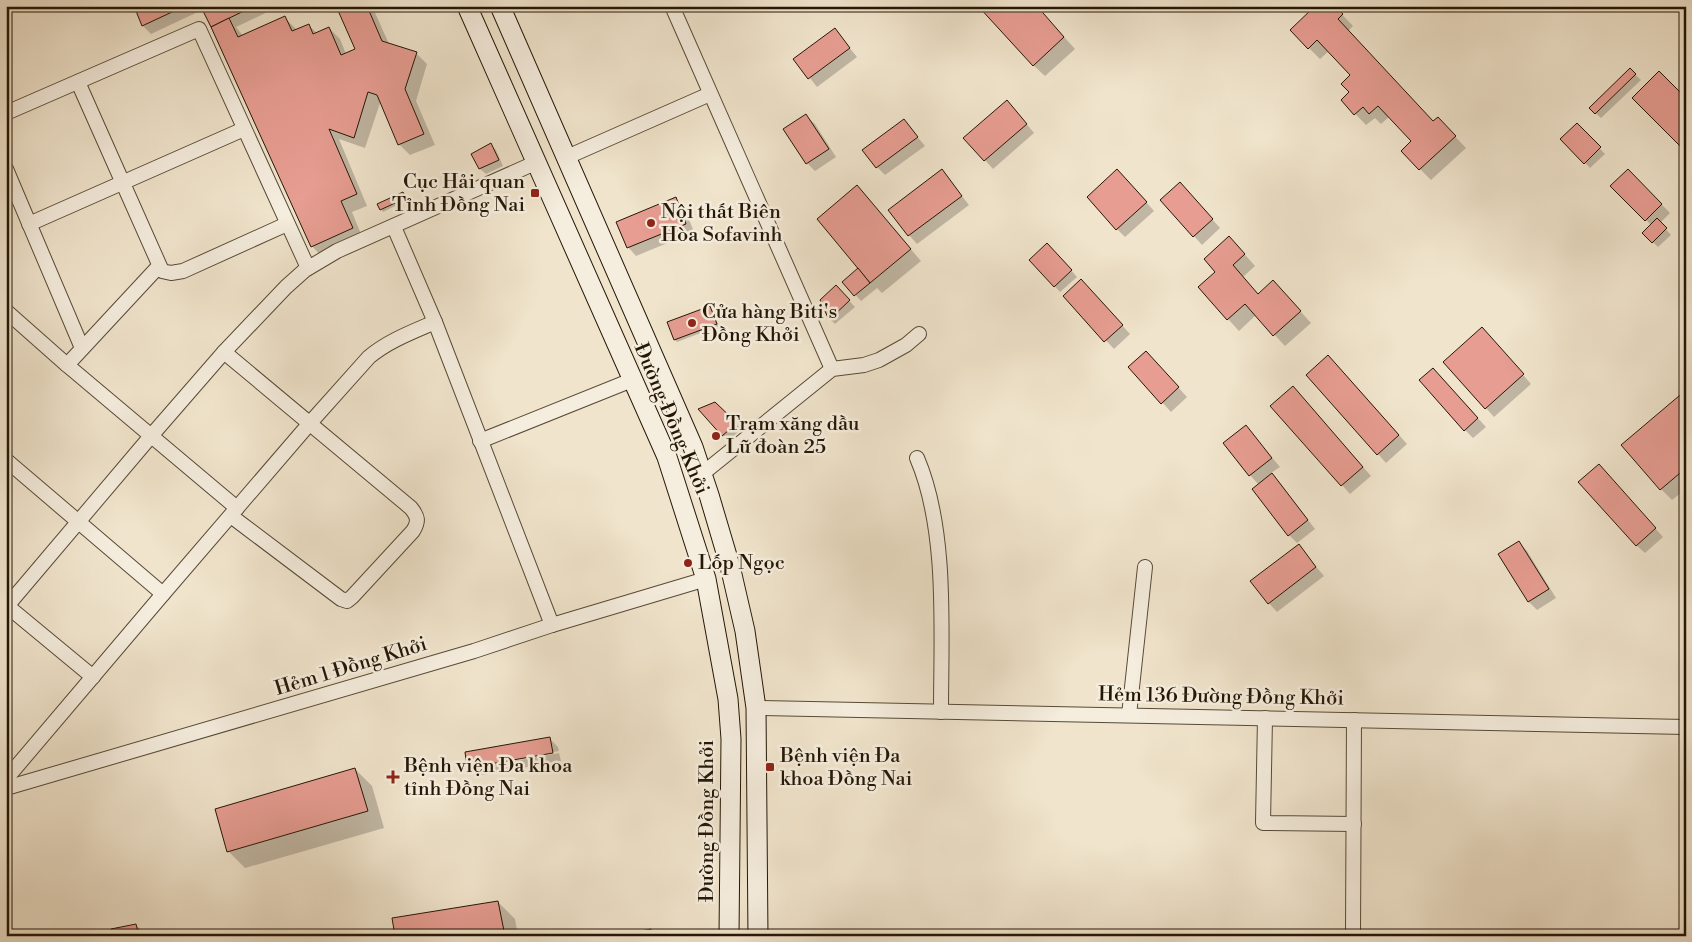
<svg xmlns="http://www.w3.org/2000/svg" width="1692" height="942" viewBox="0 0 1692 942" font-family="'Libre Bodoni',serif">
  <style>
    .shadow { fill: #0003 }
    .building { fill: #e79d92; stroke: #241705 }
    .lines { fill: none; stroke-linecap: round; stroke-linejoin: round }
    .street-casing { stroke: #574a37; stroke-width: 16 }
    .secondary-casing { stroke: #241705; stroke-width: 21 }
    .street { stroke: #f5edde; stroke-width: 14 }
    .secondary { stroke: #f5edde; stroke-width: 19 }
    .poi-dot { fill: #8f2418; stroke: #f5edde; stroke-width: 2 }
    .labels { text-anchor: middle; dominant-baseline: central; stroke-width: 5; stroke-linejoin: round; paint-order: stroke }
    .poi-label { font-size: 20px; fill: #241705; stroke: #f5edde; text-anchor: start }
    .street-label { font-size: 20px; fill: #241705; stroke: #f5edde }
  </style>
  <rect width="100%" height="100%" fill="#f0e4cc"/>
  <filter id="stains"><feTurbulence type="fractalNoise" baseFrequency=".004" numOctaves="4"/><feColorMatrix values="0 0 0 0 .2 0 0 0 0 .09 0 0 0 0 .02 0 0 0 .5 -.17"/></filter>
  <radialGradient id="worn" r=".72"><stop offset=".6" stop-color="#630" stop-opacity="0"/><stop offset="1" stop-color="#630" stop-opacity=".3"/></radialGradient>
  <g class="shadow">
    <path d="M 137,6 L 198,6 L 200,11 L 151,34 L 143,26 L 134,7 Z"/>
    <path d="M 203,6 L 280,6 L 236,27 L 243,36 L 285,18 L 297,30 L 308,25 L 317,33 L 329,28 L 340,39 L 346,54 L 357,49 L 338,6 L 372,6 L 389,44 L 416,53 L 427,64 L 416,101 L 435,145 L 410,155 L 399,144 L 382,103 L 380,103 L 365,148 L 339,139 L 367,206 L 352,212 L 363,239 L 323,258 L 312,246 Z"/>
    <path d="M 1036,6 L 1075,49 L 1045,76 L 1033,65 Z"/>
    <path d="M 1334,6 L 1353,26 L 1348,31 L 1433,122 L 1449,130 L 1466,148 L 1431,180 L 1420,169 L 1413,141 L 1390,116 L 1381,124 L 1375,118 L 1366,125 L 1342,100 L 1351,92 L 1352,75 L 1329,51 L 1320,59 L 1309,48 Z"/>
    <path d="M 835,30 L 857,57 L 817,87 L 795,59 Z"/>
    <path d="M 1630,70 L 1641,80 L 1601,118 L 1590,108 Z"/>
    <path d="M 1015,110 L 1034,133 L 993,169 L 965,138 Z"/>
    <path d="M 806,116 L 815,124 L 836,157 L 815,171 L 807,163 Z"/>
    <path d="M 904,121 L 925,146 L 885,175 L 877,167 Z"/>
    <path d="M 1577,125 L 1605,154 L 1590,168 L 1562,139 Z"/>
    <path d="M 491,145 L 496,150 L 503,166 L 486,174 L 480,169 L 473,154 Z"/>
    <path d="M 1628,170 L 1670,213 L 1660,223 L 1671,235 L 1658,247 L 1643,233 L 1651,225 L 1612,186 Z"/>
    <path d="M 942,171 L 969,205 L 917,244 L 909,235 L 890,210 Z"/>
    <path d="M 1126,179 L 1154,211 L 1125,237 L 1117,229 Z"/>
    <path d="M 857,187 L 921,261 L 882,293 L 877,288 L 861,301 L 844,282 L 860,269 Z"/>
    <path d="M 1188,192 L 1220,228 L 1202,245 L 1162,200 Z"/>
    <path d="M 402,193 L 407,200 L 383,212 L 381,209 Z"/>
    <path d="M 675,199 L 684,207 L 694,232 L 636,256 L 628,247 Z"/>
    <path d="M 1240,249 L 1255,266 L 1243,277 L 1259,295 L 1284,293 L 1311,323 L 1285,346 L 1256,315 L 1239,331 L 1199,287 Z"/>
    <path d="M 1053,250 L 1077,277 L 1060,292 L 1031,260 Z"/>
    <path d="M 836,287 L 855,307 L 835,324 L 830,319 L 821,300 Z"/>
    <path d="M 1089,289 L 1130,334 L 1114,349 L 1064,296 Z"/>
    <path d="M 710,308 L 719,326 L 677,342 L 675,340 Z"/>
    <path d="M 1490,337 L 1531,384 L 1494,417 L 1445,362 Z"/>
    <path d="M 1154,361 L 1187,397 L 1171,412 L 1130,367 Z"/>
    <path d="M 1337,365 L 1407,444 L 1386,463 L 1308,375 Z"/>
    <path d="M 1441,378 L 1486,427 L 1473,438 L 1465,430 Z"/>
    <path d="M 1686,392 L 1686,489 L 1672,500 L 1661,489 Z"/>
    <path d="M 1301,396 L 1371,476 L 1350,494 L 1272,406 Z"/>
    <path d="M 715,403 L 741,429 L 728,441 L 700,409 Z"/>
    <path d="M 1246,427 L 1280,467 L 1271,473 L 1280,483 L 1315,529 L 1297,543 L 1289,535 L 1259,485 L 1250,475 Z"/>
    <path d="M 1607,474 L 1663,537 L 1645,553 L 1636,545 Z"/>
    <path d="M 1519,543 L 1527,551 L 1556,598 L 1537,610 L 1529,602 Z"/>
    <path d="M 1298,546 L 1324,576 L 1277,612 L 1269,603 Z"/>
    <path d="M 550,739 L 558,747 L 559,751 L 473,766 L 473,768 L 559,753 L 561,761 L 477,776 L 469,768 Z"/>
    <path d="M 355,769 L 372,786 L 384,828 L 245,868 L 228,851 Z"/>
    <path d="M 498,902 L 515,919 L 518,936 L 396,936 Z"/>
    <path d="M 136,925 L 147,936 L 113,936 Z"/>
  </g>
  <g class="building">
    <path d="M 134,6 L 185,6 L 142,26 Z"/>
    <path d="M 208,6 L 254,6 L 211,27 L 202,9 Z"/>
    <path d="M 336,6 L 367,6 L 382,41 L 417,52 L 405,89 L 424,134 L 398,145 L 377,95 L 368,92 L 354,138 L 329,129 L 357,194 L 341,201 L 353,228 L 311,247 L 211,27 L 229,18 L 238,37 L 285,16 L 292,31 L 309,24 L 313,34 L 329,27 L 341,55 L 355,49 Z"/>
    <path d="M 978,6 L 1037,6 L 1064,37 L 1033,66 Z"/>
    <path d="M 1315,6 L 1335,6 L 1343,14 L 1338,19 L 1433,121 L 1438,117 L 1456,136 L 1419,170 L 1401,151 L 1411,141 L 1378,106 L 1369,114 L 1363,107 L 1354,115 L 1341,100 L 1349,92 L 1341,84 L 1350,75 L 1317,40 L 1308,49 L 1290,30 Z"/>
    <path d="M 835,28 L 850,48 L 808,79 L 793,59 Z"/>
    <path d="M 1630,68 L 1636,74 L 1595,114 L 1589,108 Z"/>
    <path d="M 1659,71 L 1686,98 L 1686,152 L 1632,98 Z"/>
    <path d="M 1007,100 L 1027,124 L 984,161 L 963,138 Z"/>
    <path d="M 806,114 L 829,149 L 806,164 L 783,129 Z"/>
    <path d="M 904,119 L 918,137 L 876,168 L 862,150 Z"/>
    <path d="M 1577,123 L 1601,147 L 1584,164 L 1560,139 Z"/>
    <path d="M 491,143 L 499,160 L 479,169 L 471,154 Z"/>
    <path d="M 942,169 L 962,196 L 908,236 L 888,210 Z"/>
    <path d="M 1117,169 L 1147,202 L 1116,230 L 1087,197 Z"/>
    <path d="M 1628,169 L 1662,204 L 1645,221 L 1610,186 Z"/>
    <path d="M 1180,182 L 1213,219 L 1193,237 L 1160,200 Z"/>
    <path d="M 857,185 L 911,249 L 870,283 L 817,219 Z"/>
    <path d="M 403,192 L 406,198 L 380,210 L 377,204 Z"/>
    <path d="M 676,197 L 686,224 L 627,248 L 616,222 Z"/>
    <path d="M 1657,218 L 1667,228 L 1652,243 L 1642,233 Z"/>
    <path d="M 1229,236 L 1245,254 L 1233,265 L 1258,294 L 1273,280 L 1301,311 L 1273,336 L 1245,304 L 1227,320 L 1198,287 L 1215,272 L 1204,259 Z"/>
    <path d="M 1047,243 L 1072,270 L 1054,287 L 1029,260 Z"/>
    <path d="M 858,268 L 870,283 L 854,296 L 842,282 Z"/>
    <path d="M 1081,279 L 1123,325 L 1104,342 L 1063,296 Z"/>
    <path d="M 836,285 L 850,300 L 829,320 L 820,300 Z"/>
    <path d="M 710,306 L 717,324 L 674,340 L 667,322 Z"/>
    <path d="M 1482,327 L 1524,374 L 1485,409 L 1443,362 Z"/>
    <path d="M 1146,351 L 1179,387 L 1161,404 L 1128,367 Z"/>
    <path d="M 1328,355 L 1399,435 L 1377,455 L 1306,375 Z"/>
    <path d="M 1433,368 L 1478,418 L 1464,431 L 1419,380 Z"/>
    <path d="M 1293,386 L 1363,467 L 1341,486 L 1270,406 Z"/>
    <path d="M 1686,390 L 1686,468 L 1660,490 L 1621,445 Z"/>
    <path d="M 715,402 L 737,423 L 722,436 L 698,409 Z"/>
    <path d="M 1246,425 L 1272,458 L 1249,476 L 1223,443 Z"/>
    <path d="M 1599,464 L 1656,528 L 1636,546 L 1578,482 Z"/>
    <path d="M 1272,473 L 1308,520 L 1288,536 L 1252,489 Z"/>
    <path d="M 1519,541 L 1549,589 L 1528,602 L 1498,554 Z"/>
    <path d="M 1299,544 L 1316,567 L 1268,604 L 1250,581 Z"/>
    <path d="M 550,737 L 553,753 L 467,768 L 465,752 Z"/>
    <path d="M 355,768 L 368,811 L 227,852 L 215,809 Z"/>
    <path d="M 498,901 L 505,936 L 395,936 L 392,918 Z"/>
    <path d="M 136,924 L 139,936 L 112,936 L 111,929 Z"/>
    <path d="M 651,929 L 652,936 L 615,936 Z"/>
  </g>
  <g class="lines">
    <g class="street-casing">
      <g id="street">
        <path d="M 672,6 L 832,369"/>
        <path d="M 78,82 L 162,271 L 171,273 L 183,271 L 287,224"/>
        <path d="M 6,113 L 199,29 L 308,268"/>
        <path d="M 567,157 L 710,94"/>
        <path d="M 6,169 L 82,348"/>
        <path d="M 29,224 L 244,129"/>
        <path d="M 394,227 L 435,322 L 552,625"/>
        <path d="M 6,311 L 67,365 L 237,508"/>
        <path d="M 224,352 L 411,508 C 418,517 419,521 413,531 L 352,597 L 347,601 L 341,599 L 231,516"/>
        <path d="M 67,365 L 159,266"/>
        <path d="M 480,441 L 632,380"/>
        <path d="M 917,458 C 948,530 941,633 941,712"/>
        <path d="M 6,460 L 163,594"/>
        <path d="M 702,474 L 832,369 L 864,365 L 879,360 L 906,345 L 919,334"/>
        <path d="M 6,605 L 93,677"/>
        <path d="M 7,606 L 151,436 L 224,352 L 286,287 L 305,270 L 337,251 L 535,163"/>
        <path d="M 756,708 L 1686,727"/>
        <path d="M 1129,715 L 1145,567"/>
        <path d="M 1265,718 L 1263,823 L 1354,824"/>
        <path d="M 6,779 L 163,594 L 310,423 L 369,357 C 388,341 412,332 435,322"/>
        <path d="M 6,788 L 474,651 L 552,625 L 706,579"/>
        <path d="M 1353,936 L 1354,720"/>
      </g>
    </g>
    <g class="secondary-casing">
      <g id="secondary">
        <path d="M 467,6 L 667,457 L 706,579 L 728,699 L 731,739 L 729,936"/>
        <path d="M 500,6 L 693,447 L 709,495 L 730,566 L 745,631 L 756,708 L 758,936"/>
      </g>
    </g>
    <use href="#street" class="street"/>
    <use href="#secondary" class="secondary"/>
  </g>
  <g class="poi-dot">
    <rect x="530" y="188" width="10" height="10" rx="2.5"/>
    <circle cx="651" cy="223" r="5"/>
    <circle cx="692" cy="323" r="5"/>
    <circle cx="716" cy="436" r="5"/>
    <circle cx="688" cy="563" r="5"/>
    <rect x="765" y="762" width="10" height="10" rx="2.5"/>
    <path d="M390.5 769.5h5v5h5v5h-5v5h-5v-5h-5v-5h5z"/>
  </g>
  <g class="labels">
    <g class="poi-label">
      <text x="525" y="182" text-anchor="end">Cục Hải quan<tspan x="525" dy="23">Tỉnh Đồng Nai</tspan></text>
      <text x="661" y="212">Nội thất Biên<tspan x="661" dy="23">Hòa Sofavinh</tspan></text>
      <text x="702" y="312">Cửa hàng Biti's<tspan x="702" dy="23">Đồng Khởi</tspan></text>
      <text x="726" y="424">Trạm xăng dầu<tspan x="726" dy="23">Lữ đoàn 25</tspan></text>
      <text x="698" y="563">Lốp Ngọc</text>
      <text x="780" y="756">Bệnh viện Đa<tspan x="780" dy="23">khoa Đồng Nai</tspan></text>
      <text x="404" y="766">Bệnh viện Đa khoa<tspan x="404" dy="23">tỉnh Đồng Nai</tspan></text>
    </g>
    <g class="street-label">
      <text transform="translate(671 419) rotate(67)">Đường Đồng Khởi</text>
      <text transform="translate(351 667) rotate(-17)">Hẻm 1 Đồng Khởi</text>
      <text transform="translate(1221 697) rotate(1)">Hẻm 136 Đường Đồng Khởi</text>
      <text transform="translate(707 821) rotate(-90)">Đường Đồng Khởi</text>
    </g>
  </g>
  <rect width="1692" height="942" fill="none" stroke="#f0e4cc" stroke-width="25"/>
  <rect x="8" y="8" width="1677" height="927" fill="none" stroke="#241705" stroke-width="2.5"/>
  <rect x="12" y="12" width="1667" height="917" fill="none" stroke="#241705"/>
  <rect width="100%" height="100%" filter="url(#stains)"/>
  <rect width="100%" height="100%" fill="url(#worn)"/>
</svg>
